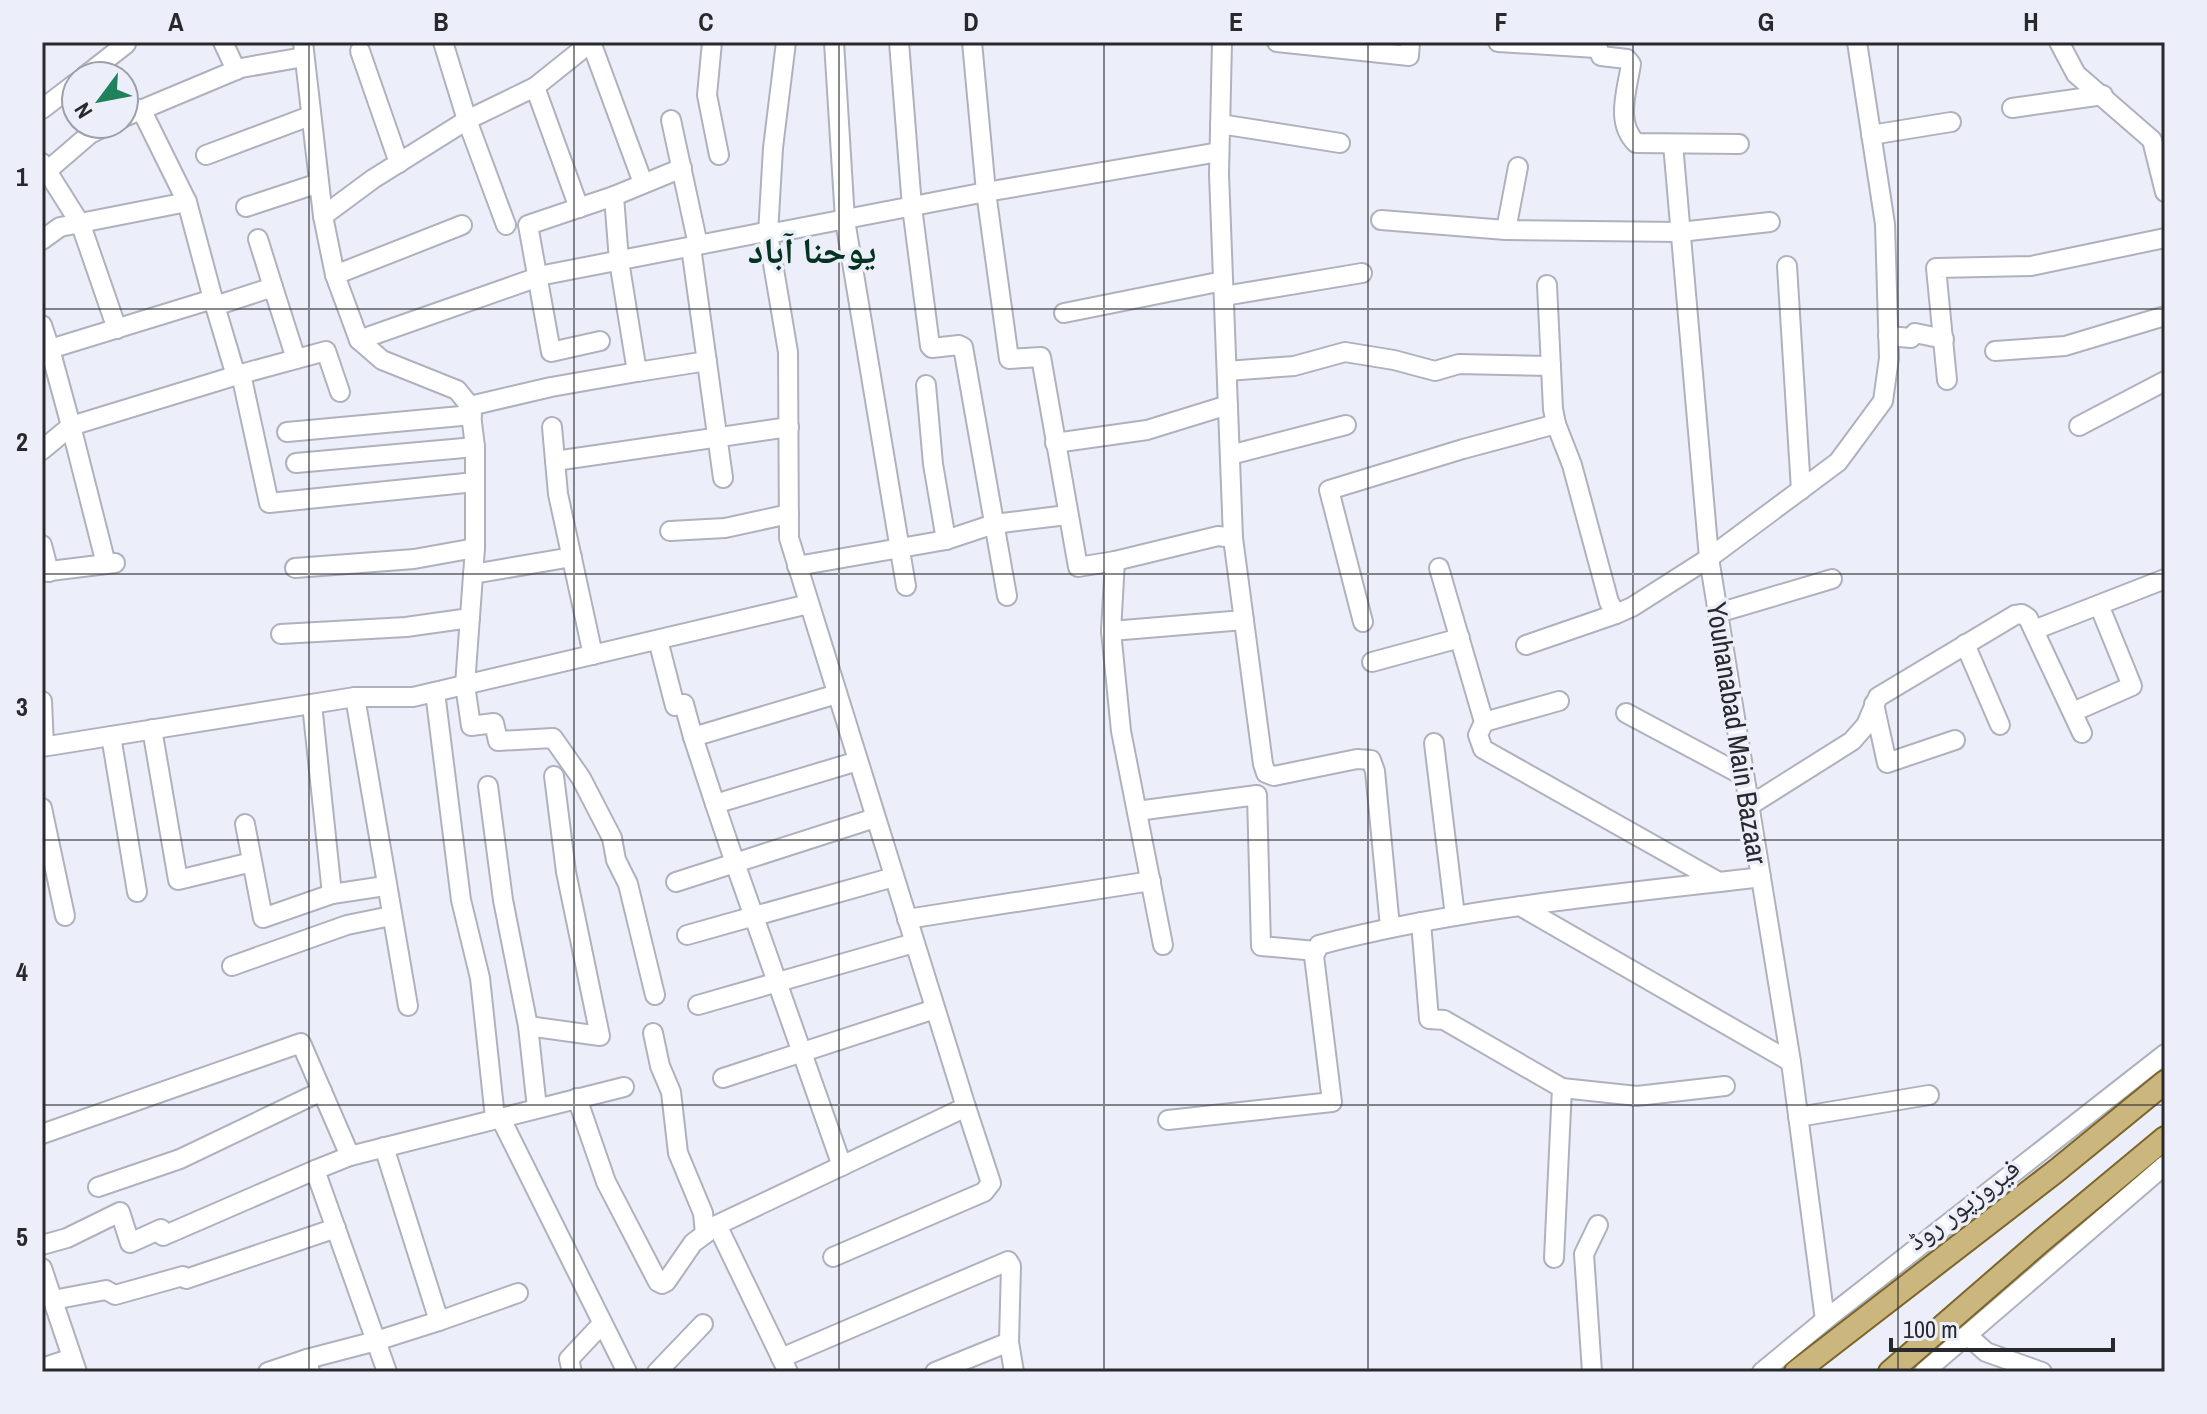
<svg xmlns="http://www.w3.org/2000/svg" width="2207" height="1414" viewBox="0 0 2207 1414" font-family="'Archivo Narrow','Noto Naskh Arabic',sans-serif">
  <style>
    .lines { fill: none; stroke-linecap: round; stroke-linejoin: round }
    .minor-casing { stroke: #afb2bd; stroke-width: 22 }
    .major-casing { stroke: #7c6528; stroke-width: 26 }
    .minor { stroke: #fff; stroke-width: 18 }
    .major { stroke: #cbb67d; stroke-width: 22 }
    .grid { fill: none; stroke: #28292d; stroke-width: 2; stroke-opacity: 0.55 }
    .labels { text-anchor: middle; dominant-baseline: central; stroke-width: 7; stroke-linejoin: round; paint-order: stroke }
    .street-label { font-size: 28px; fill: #28292d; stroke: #eceffa }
    .district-label { font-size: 36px; font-weight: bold; fill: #043421; stroke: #eceffa }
    .neatline { fill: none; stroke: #28292d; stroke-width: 3 }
    .grid-label { font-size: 26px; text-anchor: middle; font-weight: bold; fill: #28292d }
  </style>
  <rect width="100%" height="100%" fill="#eceffa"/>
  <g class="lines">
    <g class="minor-casing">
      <g id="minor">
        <path d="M 223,42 L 236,70"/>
        <path d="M 303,42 L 323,216 L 335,275 L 359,340 L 382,360 L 457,390 L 470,406 L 475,447 L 475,548 L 465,685 L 471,726 L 494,723 L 498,741 L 553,738 L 581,778 L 612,838 L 616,860 L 628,884 L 655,995"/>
        <path d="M 443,42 L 467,120 L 506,225"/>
        <path d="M 591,42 L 643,183"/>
        <path d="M 712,42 L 707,95 L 719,155"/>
        <path d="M 834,42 L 845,220 L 906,586"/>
        <path d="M 899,42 L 912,207 L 930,346 L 932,348 L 959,345 L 963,347 L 1007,596"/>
        <path d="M 972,42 L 986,192 L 1009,359 L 1041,357 L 1078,567 L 1115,561 L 1111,631 L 1121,731 L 1163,945"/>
        <path d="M 1222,42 L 1219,174 L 1233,538 L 1263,764 L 1266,773 L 1274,776 L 1357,759 L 1371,760 L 1375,771 L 1390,927"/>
        <path d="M 1277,42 L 1381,53 L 1381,42"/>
        <path d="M 1498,42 L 1596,48"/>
        <path d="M 1595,42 L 1601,56 L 1627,59 L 1631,64 C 1627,91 1615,122 1636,143 L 1739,144"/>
        <path d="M 2059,42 L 2076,74 L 2152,140 L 2165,192"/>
        <path d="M 360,51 L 399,163"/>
        <path d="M 1381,53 L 1409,56 L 1410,42"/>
        <path d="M 85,76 L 126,44"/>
        <path d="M 535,87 L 579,208"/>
        <path d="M 2012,108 L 2103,95"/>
        <path d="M 42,109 L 76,83"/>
        <path d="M 141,109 L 187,202"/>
        <path d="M 124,117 L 241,68 L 304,57"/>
        <path d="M 671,120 L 698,245"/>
        <path d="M 1220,124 L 1340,143"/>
        <path d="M 1871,135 L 1951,122"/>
        <path d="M 1673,144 L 1709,558 L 1791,1062 L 1825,1320"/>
        <path d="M 206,155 L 310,116"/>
        <path d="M 42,163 L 81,225 L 117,329"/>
        <path d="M 1518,167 L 1506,230 L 1680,232 L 1770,222"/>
        <path d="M 682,168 L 614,196 L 619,261 L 637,372 L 707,361"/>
        <path d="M 47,171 L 90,134 L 110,124"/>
        <path d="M 246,207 L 319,183"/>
        <path d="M 323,216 L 373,179 L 467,120 L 535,87 L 590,43"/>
        <path d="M 1381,220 L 1506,230"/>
        <path d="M 258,239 L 273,287"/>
        <path d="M 42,240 L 60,227 L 187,202 L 213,299"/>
        <path d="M 691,247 L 723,478"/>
        <path d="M 1787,266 L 1801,490"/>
        <path d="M 335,275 L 462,225"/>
        <path d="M 1547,285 L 1553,409 L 1556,424 L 1572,465 L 1609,602 L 1616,614 L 1632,607 L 1709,558 L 1838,462 L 1883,401 L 1889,358 L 1885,224 L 1857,42"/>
        <path d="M 1224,296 L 1362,273"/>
        <path d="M 215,306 L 273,287 L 296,359"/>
        <path d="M 1064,313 L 1223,281"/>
        <path d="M 42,325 L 50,349 L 213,299 L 236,376"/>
        <path d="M 1888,336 L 1911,338 L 1915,333 L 1944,339"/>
        <path d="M 359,340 L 544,275 L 760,233 L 768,234 L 986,192 L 1219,152"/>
        <path d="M 600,341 L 551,352 L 528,225 L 614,196"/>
        <path d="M 1995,351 L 2065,346 L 2165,316"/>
        <path d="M 42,356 L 50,349 L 71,426 L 42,450"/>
        <path d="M 1227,371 L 1294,366 L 1345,352 L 1394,360 L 1435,371 L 1459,364 L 1551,366"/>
        <path d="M 1947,380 L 1936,268 L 2031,266 L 2165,238"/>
        <path d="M 926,385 L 933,464 L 946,540 L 994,524 L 1067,515"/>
        <path d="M 340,392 L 326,351 L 241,374 L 269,503 L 475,482"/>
        <path d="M 470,406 L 551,387 L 637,372"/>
        <path d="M 2079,426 L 2165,381"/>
        <path d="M 552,427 L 558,494 L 593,655"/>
        <path d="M 287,432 L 472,415"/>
        <path d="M 1055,443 L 1147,430 L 1228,405"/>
        <path d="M 1230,455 L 1346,425"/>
        <path d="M 555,461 L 789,427"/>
        <path d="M 296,463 L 475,447"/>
        <path d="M 670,531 L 725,528 L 789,514"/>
        <path d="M 42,545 L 49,572"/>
        <path d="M 1115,561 L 1218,536 L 1233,538"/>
        <path d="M 106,564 L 71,426 L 241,374"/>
        <path d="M 797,566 L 946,540"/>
        <path d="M 295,568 L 414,559 L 475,548"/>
        <path d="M 1439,568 L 1484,722 L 1478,735 L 1483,749 L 1719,882"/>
        <path d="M 42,572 L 115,563"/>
        <path d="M 473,574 L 572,557"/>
        <path d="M 1718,613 L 1832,579"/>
        <path d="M 1363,622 L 1329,490 L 1463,449 L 1556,424"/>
        <path d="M 2034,630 L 2165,579"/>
        <path d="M 1111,631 L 1244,620"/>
        <path d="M 281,634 L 406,627 L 470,618"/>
        <path d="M 658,640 L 675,706 L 684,704 L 693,737 L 837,694"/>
        <path d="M 1965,644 L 2000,725"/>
        <path d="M 1526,645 L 1616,614"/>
        <path d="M 1372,662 L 1460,638"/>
        <path d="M 435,692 L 461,900 L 480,978 L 495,1118"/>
        <path d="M 355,697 L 408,1006"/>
        <path d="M 42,701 L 44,746"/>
        <path d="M 312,704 L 332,894 L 385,886"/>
        <path d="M 1874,704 L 1887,763 L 1955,740"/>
        <path d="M 2073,712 L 2132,686 L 2099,605"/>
        <path d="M 1626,713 L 1744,776"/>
        <path d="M 1484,722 L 1559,701"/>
        <path d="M 152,729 L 178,880 L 252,862"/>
        <path d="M 111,736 L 137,892"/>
        <path d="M 693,737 L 715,804 L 858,761"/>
        <path d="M 1434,743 L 1455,916"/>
        <path d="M 42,747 L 355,697 L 413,697 L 809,604"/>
        <path d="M 488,786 L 503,900 L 528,1026 L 537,1108"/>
        <path d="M 715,804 L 735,863 L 875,818"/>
        <path d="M 1749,806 L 1852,741 L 1866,725 L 1878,697 L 2015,615 L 2022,614 L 2028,618 L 2082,733"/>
        <path d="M 42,808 L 65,916"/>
        <path d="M 1137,811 L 1257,795 L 1261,946 L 1316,951"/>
        <path d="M 245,824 L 263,918 L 332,894"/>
        <path d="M 676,882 L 735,863 L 842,1166"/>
        <path d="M 1520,906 L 1791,1062"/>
        <path d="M 907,919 L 1151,881"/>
        <path d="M 1421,922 L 1429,1019 L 1444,1020 L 1562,1088 L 1637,1096 L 1725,1086"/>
        <path d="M 687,935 L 894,877"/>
        <path d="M 232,966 L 347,925 L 391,916"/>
        <path d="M 698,1005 L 914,943"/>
        <path d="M 528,1026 L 600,1036 L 566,872 L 554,776"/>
        <path d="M 653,1033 L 660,1066 L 671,1092 L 678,1153 L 703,1213 L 705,1234"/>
        <path d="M 723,1078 L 935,1009"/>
        <path d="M 577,1098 L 606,1182 L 658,1282 L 662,1284 L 666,1282 L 693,1243 L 717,1225 L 966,1107 L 789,538 L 788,352 L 768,234 L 773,148 L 786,42"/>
        <path d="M 500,1117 L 627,1372"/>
        <path d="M 1798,1117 L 1929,1095"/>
        <path d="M 1168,1120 L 1332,1102 L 1314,956 L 1319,945 C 1463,907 1613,895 1761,877"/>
        <path d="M 42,1134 L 301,1043 L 350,1156 L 315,1170 L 387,1372"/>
        <path d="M 350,1156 L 624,1087"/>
        <path d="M 98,1187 L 180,1159 L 322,1091"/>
        <path d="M 717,1225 L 788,1372"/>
        <path d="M 42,1245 L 67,1238 L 120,1212 L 130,1243 L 161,1229 L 163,1236 L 315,1170"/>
        <path d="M 833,1257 L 984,1192 L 991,1183 L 966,1107"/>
        <path d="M 1554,1258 L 1562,1088"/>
        <path d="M 42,1268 L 77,1372"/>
        <path d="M 53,1300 L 106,1290 L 115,1295 L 183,1276 L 186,1279 L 336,1228"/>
        <path d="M 439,1321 L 518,1293"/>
        <path d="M 1967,1335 L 1986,1352 L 2042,1372"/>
        <path d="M 781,1358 L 1008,1261 L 1011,1266 L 1009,1342 L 1014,1372"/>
        <path d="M 42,1368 L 72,1358"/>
        <path d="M 268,1372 L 307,1359"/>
        <path d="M 310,1372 L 307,1359 L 376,1341 L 439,1321 L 384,1147"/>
        <path d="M 572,1372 L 569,1359 L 602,1324"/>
        <path d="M 657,1372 L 703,1324"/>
        <path d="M 935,1372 L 1009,1342"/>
        <path d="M 1592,1372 L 1584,1254 L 1598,1225"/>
        <path d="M 1762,1372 L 1825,1320 L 2165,1054"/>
        <path d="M 1924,1372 L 2165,1165"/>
      </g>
    </g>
    <g class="major-casing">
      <g id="major">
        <path d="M 1796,1372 L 2056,1171 L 2165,1082"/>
        <path d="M 1890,1372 L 2041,1241 L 2165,1138"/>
      </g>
    </g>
    <use href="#minor" class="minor"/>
    <use href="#major" class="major"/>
  </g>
  <path class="grid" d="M 309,42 L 309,1372M 574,42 L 574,1372M 839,42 L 839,1372M 1104,42 L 1104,1372M 1368,42 L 1368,1372M 1633,42 L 1633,1372M 1898,42 L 1898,1372M 42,309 L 2165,309M 42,574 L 2165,574M 42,840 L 2165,840M 42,1105 L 2165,1105"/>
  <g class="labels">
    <g class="street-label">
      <text transform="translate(1737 733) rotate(81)">Youhanabad Main Bazaar</text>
      <text transform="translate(1963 1204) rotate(-37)">فیروزپور روڈ</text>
    </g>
    <g class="district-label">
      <text x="812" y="250">یوحنا آباد</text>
    </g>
  </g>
  <rect width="2207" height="1414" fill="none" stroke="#eceffa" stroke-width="88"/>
  <g transform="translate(100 100) rotate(238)"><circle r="38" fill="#eceffa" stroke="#9ea0a8" stroke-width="2"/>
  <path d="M0-6L14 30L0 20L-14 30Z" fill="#1f825b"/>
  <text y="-12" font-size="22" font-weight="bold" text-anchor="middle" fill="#28292d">N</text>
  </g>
  <path d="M1891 1338v12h222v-12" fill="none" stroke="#28292d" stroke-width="4"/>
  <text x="1903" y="1338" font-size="24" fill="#28292d" stroke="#eceffa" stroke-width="6" paint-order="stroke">100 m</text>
  <rect x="44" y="44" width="2119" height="1326" class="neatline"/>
  <g class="grid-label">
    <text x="176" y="31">A</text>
    <text x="441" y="31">B</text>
    <text x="706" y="31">C</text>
    <text x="971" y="31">D</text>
    <text x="1236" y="31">E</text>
    <text x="1501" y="31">F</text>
    <text x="1766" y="31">G</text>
    <text x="2031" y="31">H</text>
    <text x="22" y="186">1</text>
    <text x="22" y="451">2</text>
    <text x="22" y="716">3</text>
    <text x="22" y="981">4</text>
    <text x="22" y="1246">5</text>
  </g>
</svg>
